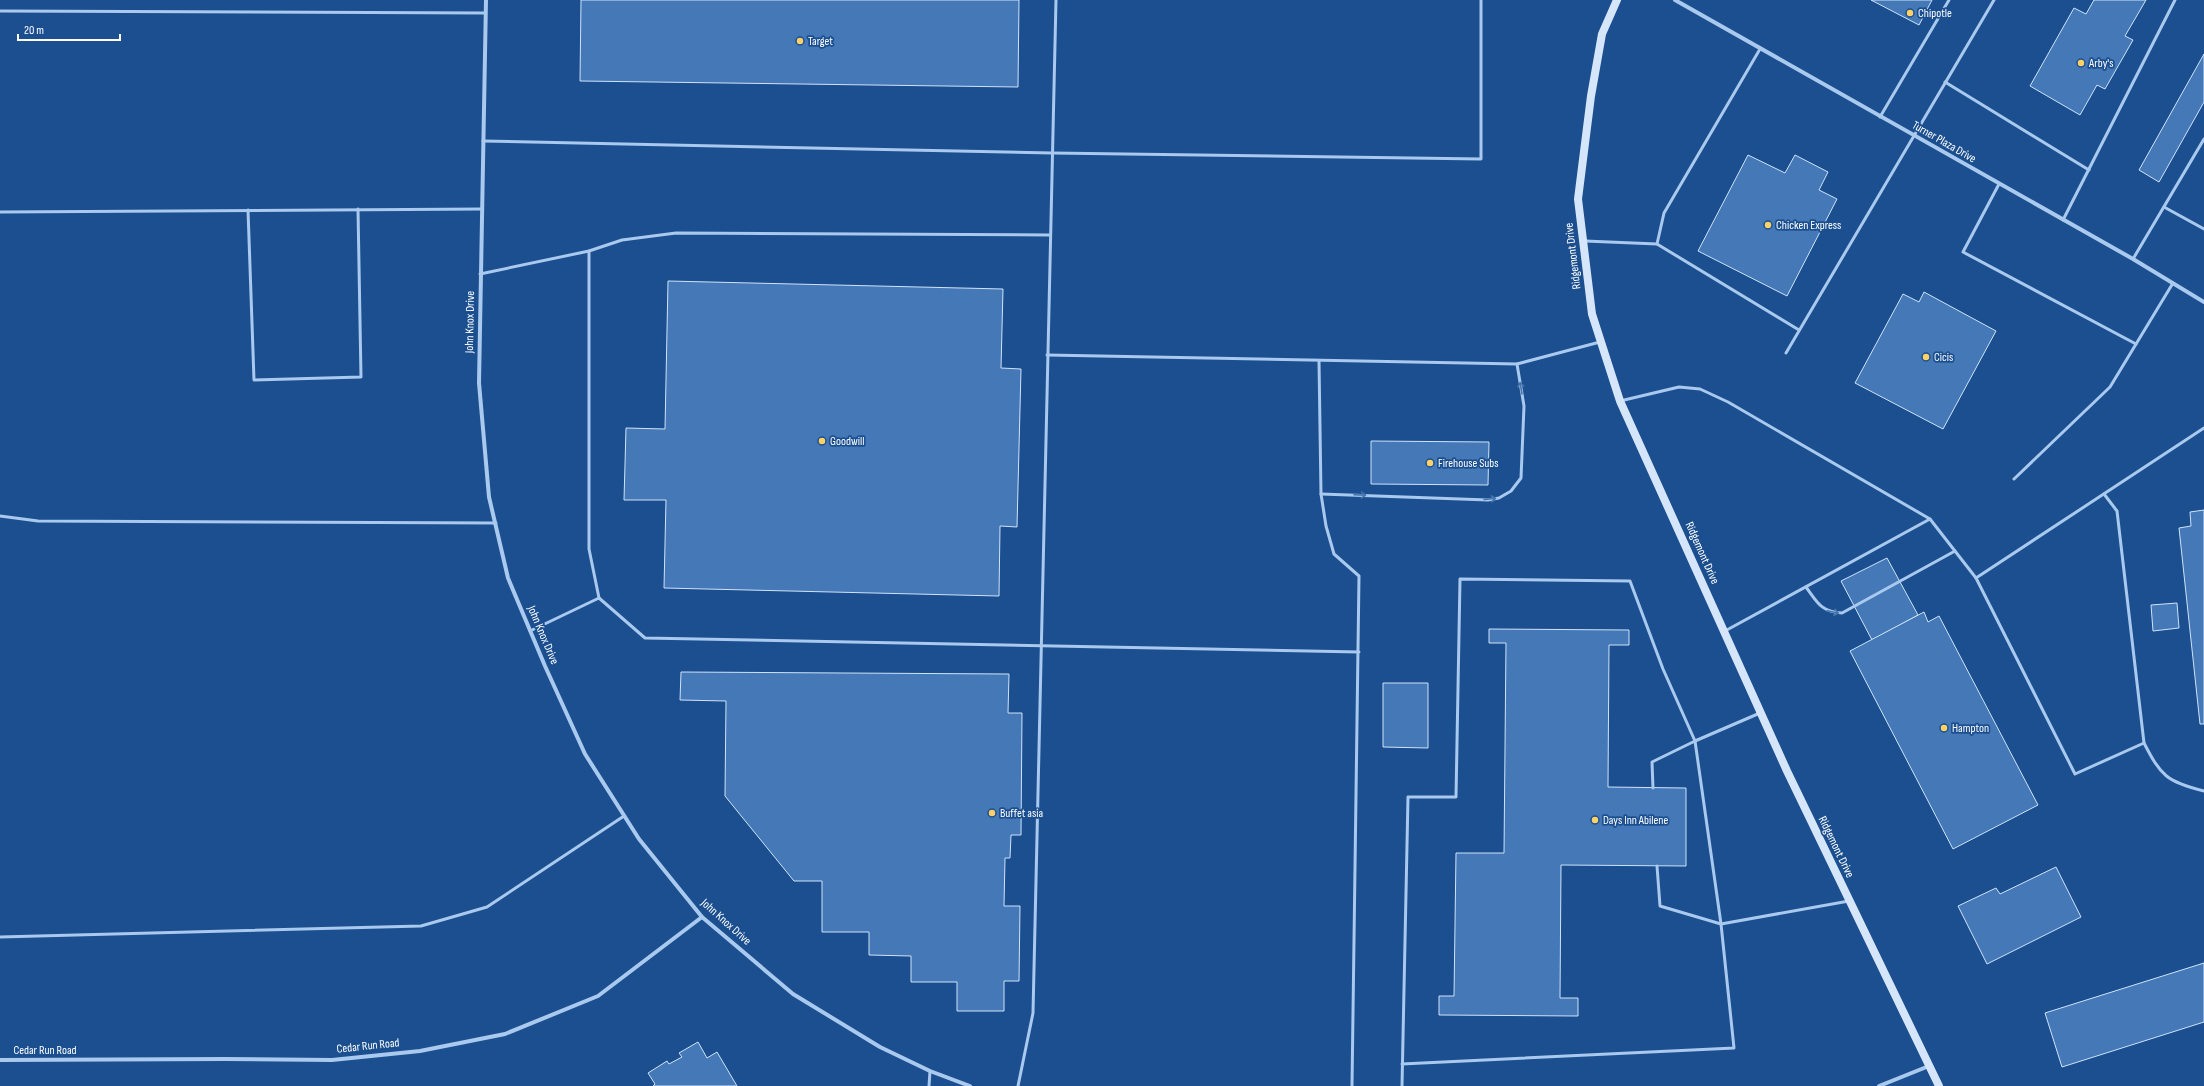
<svg xmlns="http://www.w3.org/2000/svg" width="2204" height="1086" viewBox="0 0 2204 1086" font-family="'Sofia Sans Condensed',sans-serif">
  <style>
    .building { fill: #4478b7; stroke: #cfe3fa }
    .lines { fill: none; stroke-linecap: round; stroke-linejoin: round }
    .lane { stroke: #a9c9ee; stroke-width: 3 }
    .street { stroke: #a9c9ee; stroke-width: 4 }
    .secondary { stroke: #d6e6fa; stroke-width: 8 }
    .oneway { stroke: #4674ac }
    .poi-dot { fill: #ffd166; stroke: #1b4f8f; stroke-width: 1.5 }
    .labels { text-anchor: middle; dominant-baseline: central; stroke-width: 3.5; stroke-linejoin: round; paint-order: stroke }
    .poi-label { font-size: 12px; fill: #fff; stroke: #1b4f8f; text-anchor: start }
    .street-label { font-size: 12px; fill: #fff; stroke: #1b4f8f }
  </style>
  <rect width="100%" height="100%" fill="#1b4f8f"/>
  <g class="building">
    <path d="M 581,0 L 1019,0 L 1018,87 L 580,81 Z"/>
    <path d="M 1871,0 L 1932,0 L 1919,25 Z"/>
    <path d="M 2094,0 L 2146,0 L 2125,36 L 2133,40 L 2105,89 L 2097,85 L 2080,115 L 2030,86 L 2074,8 L 2086,14 Z"/>
    <path d="M 2204,54 L 2204,102 L 2159,182 L 2139,170 Z"/>
    <path d="M 1748,155 L 1785,173 L 1795,155 L 1828,172 L 1819,190 L 1837,199 L 1787,296 L 1698,251 Z"/>
    <path d="M 668,281 L 1003,289 L 1001,368 L 1021,369 L 1017,527 L 1000,526 L 999,596 L 664,588 L 666,500 L 624,500 L 626,428 L 665,429 Z"/>
    <path d="M 1924,292 L 1996,331 L 1943,429 L 1855,383 L 1903,294 L 1919,302 Z"/>
    <path d="M 1371,441 L 1489,442 L 1488,485 L 1371,484 Z"/>
    <path d="M 2204,510 L 2204,724 L 2200,724 L 2179,528 L 2191,526 L 2190,512 Z"/>
    <path d="M 1887,558 L 1918,615 L 1872,640 L 1841,581 Z"/>
    <path d="M 2177,603 L 2179,628 L 2153,631 L 2151,605 Z"/>
    <path d="M 1924,612 L 1928,622 L 1939,616 L 2038,805 L 1953,849 L 1850,651 Z"/>
    <path d="M 1489,629 L 1629,630 L 1629,645 L 1609,645 L 1608,787 L 1686,788 L 1686,866 L 1561,865 L 1560,998 L 1578,998 L 1578,1016 L 1439,1015 L 1439,996 L 1454,996 L 1456,853 L 1504,853 L 1506,643 L 1489,643 Z"/>
    <path d="M 681,672 L 1009,674 L 1008,713 L 1022,713 L 1021,835 L 1011,835 L 1010,858 L 1005,858 L 1004,906 L 1020,906 L 1019,981 L 1004,981 L 1004,1011 L 957,1011 L 957,982 L 911,982 L 911,956 L 869,955 L 869,932 L 822,932 L 822,881 L 794,881 L 725,796 L 726,701 L 680,700 Z"/>
    <path d="M 1383,683 L 1428,683 L 1428,748 L 1383,747 Z"/>
    <path d="M 2056,867 L 2081,917 L 1987,964 L 1958,906 L 1996,888 L 2000,894 Z"/>
    <path d="M 2204,963 L 2204,1022 L 2062,1067 L 2045,1013 Z"/>
    <path d="M 698,1042 L 707,1058 L 717,1052 L 737,1086 L 653,1086 L 655,1084 L 648,1073 L 667,1061 L 669,1064 L 682,1057 L 679,1053 Z"/>
  </g>
  <g class="lines">
    <g class="lane">
      <path d="M 0,11 L 485,13"/>
      <path d="M 1760,49 L 1664,213 L 1657,244 L 1799,330"/>
      <path d="M 1945,82 L 2089,170"/>
      <path d="M 1880,117 L 1949,0"/>
      <path d="M 483,141 L 1052,153 L 1481,159 L 1481,0"/>
      <path d="M 1999,184 L 1963,252 L 2136,344"/>
      <path d="M 2164,207 L 2204,229"/>
      <path d="M 248,210 L 254,380 L 361,377 L 358,209"/>
      <path d="M 0,212 L 482,209"/>
      <path d="M 2063,220 L 2175,0"/>
      <path d="M 1585,241 L 1657,244"/>
      <path d="M 589,251 L 589,549 L 599,598"/>
      <path d="M 2133,259 L 2204,139"/>
      <path d="M 480,274 L 589,251 L 622,240 L 676,233 L 1050,235"/>
      <path d="M 1786,353 L 1994,0"/>
      <path d="M 1047,355 L 1517,364 L 1600,342"/>
      <path d="M 1319,361 L 1321,494 L 1326,526 L 1334,554 L 1359,576 L 1352,1086"/>
      <path d="M 1620,401 L 1679,387 L 1700,389 L 1728,402 L 1930,519 L 1976,578 L 2204,428"/>
      <path d="M 2014,479 L 2110,387 L 2173,283"/>
      <path d="M 1321,494 L 1488,500 L 1499,498 L 1511,491 L 1521,478 L 1524,406 L 1517,364"/>
      <path d="M 2104,494 L 2117,511 L 2144,743"/>
      <path d="M 0,516 L 38,521 L 496,523"/>
      <path d="M 1976,578 L 2075,774 L 2144,743 C 2161,776 2167,782 2204,791"/>
      <path d="M 1806,587 C 1817,602 1821,612 1842,613 L 1955,551"/>
      <path d="M 530,631 L 599,598 L 645,638 L 1359,652"/>
      <path d="M 1725,631 L 1930,519"/>
      <path d="M 1657,866 L 1660,906 L 1721,924 L 1849,901"/>
      <path d="M 0,937 L 421,926 L 487,907 L 624,816"/>
      <path d="M 1402,1064 L 1734,1048 L 1721,924 L 1695,741 L 1652,762 L 1653,788"/>
      <path d="M 929,1086 L 930,1071"/>
      <path d="M 1018,1086 L 1033,1013 L 1056,0"/>
      <path d="M 1402,1086 L 1408,797 L 1456,797 L 1460,579 L 1630,581 L 1663,669 L 1695,741 L 1760,713"/>
    </g>
    <g class="street">
      <path d="M 486,0 L 479,383 L 489,497 L 508,578 L 545,666 L 585,754 L 639,839 L 702,917 L 793,994 L 880,1047 L 930,1071 L 970,1086"/>
      <path d="M 1675,0 L 2133,259 L 2204,302"/>
      <path d="M 0,1060 L 225,1059 L 332,1060 L 420,1051 L 505,1034 L 598,996 L 702,917"/>
      <path d="M 1879,1086 L 1929,1066"/>
    </g>
    <path class="secondary" d="M 1617,0 L 1602,34 L 1591,96 L 1578,199 L 1592,314 L 1620,401 L 1787,771 L 1939,1086"/>
  </g>
  <defs><path id="oneway-shaft" d="M-6 0H5M1.5-3L5.5 0L1.5 3" fill="none" stroke-width="1.6" stroke-linecap="round" stroke-linejoin="round"/></defs>
  <g class="oneway">
    <use href="#oneway-shaft" transform="translate(1521 388) rotate(-99)"/>
    <use href="#oneway-shaft" transform="translate(1360 495) rotate(2)"/>
    <use href="#oneway-shaft" transform="translate(1490 499) rotate(-5)"/>
    <use href="#oneway-shaft" transform="translate(1833 612) rotate(12)"/>
  </g>
  <g class="poi-dot">
    <circle cx="1910" cy="13" r="4"/>
    <circle cx="800" cy="41" r="4"/>
    <circle cx="2081" cy="63" r="4"/>
    <circle cx="1768" cy="225" r="4"/>
    <circle cx="1926" cy="357" r="4"/>
    <circle cx="822" cy="441" r="4"/>
    <circle cx="1430" cy="463" r="4"/>
    <circle cx="1944" cy="728" r="4"/>
    <circle cx="992" cy="813" r="4"/>
    <circle cx="1595" cy="820" r="4"/>
  </g>
  <g class="labels">
    <g class="poi-label">
      <text x="1918" y="13">Chipotle</text>
      <text x="808" y="41">Target</text>
      <text x="2089" y="63">Arby's</text>
      <text x="1776" y="225">Chicken Express</text>
      <text x="1934" y="357">Cicis</text>
      <text x="830" y="441">Goodwill</text>
      <text x="1438" y="463">Firehouse Subs</text>
      <text x="1952" y="728">Hampton</text>
      <text x="1000" y="813">Buffet asia</text>
      <text x="1603" y="820">Days Inn Abilene</text>
    </g>
    <g class="street-label">
      <text transform="translate(1944 142) rotate(30)">Turner Plaza Drive</text>
      <text transform="translate(1573 256) rotate(-97)">Ridgemont Drive</text>
      <text transform="translate(470 322) rotate(-89)">John Knox Drive</text>
      <text transform="translate(1702 553) rotate(66)">Ridgemont Drive</text>
      <text transform="translate(543 635) rotate(67)">John Knox Drive</text>
      <text transform="translate(1836 847) rotate(64)">Ridgemont Drive</text>
      <text transform="translate(726 922) rotate(42)">John Knox Drive</text>
      <text transform="translate(368 1046) rotate(-6)">Cedar Run Road</text>
      <text x="45" y="1050">Cedar Run Road</text>
    </g>
  </g>
  <path d="M18 34v6h102v-6" fill="none" stroke="#ffffff" stroke-width="2"/>
  <text x="24" y="34" font-size="12" fill="#ffffff" stroke="#1b4f8f" stroke-width="3" paint-order="stroke">20 m</text>
</svg>
